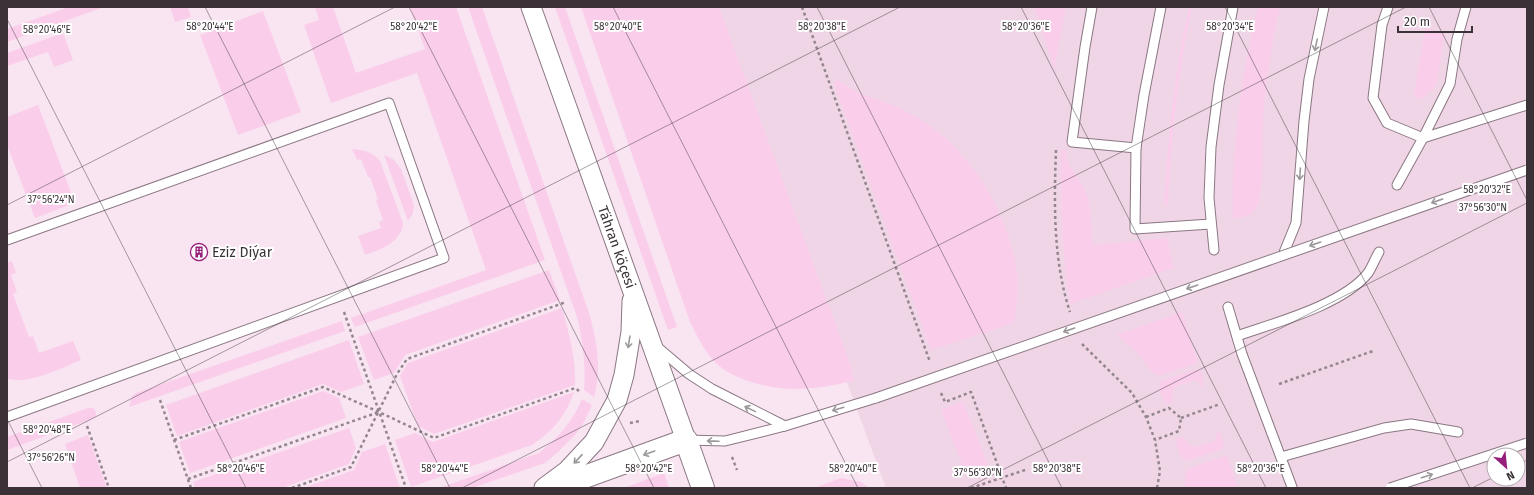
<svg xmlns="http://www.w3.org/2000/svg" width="1534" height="495" viewBox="0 0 1534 495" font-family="'Fira Sans',sans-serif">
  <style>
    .built { fill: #f0d5e6; fill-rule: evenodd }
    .green { fill: #faceea }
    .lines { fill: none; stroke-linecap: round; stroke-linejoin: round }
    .lane-casing { stroke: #8a7783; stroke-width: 11 }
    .street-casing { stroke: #8a7783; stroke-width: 21 }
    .secondary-casing { stroke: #8a7783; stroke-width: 24 }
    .path { stroke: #94868f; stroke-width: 2.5; stroke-dasharray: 3 3; stroke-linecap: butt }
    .lane { stroke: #fff; stroke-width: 9 }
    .street { stroke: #fff; stroke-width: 19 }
    .secondary { stroke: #fff; stroke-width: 22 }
    .lane-bridge-casing { stroke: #8a7783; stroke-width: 11; stroke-linecap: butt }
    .lane-bridge { stroke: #fff; stroke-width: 9 }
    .oneway { stroke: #9c989b }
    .ticks { fill: none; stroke: #3a3237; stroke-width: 1; stroke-opacity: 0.45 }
    .labels { text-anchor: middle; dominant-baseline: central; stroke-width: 4; stroke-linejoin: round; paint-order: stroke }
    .street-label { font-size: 14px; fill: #3a3237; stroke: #fff }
    .poi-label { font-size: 14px; fill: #3a3237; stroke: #fff; text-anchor: start }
    .ticks-label { font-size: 10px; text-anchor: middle; fill: #3a3237; stroke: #fff; stroke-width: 4; stroke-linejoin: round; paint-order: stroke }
  </style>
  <rect width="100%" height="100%" fill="#f9e4f2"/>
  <path class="built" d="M 708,7 L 1527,7 L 1527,488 L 886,488 ZM 1494,455 L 1518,455 L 1518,479 L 1494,479 Z"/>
  <g class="green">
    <path d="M 69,7 L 104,7 L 7,42 L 7,29 Z"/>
    <path d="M 170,7 L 188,7 L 191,17 L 175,22 Z"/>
    <path d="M 315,7 L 333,7 L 356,73 L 425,49 L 410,7 L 456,7 L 545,260 L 355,327 L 351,318 L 486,270 L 417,73 L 331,103 L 304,25 L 319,20 Z"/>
    <path d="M 468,7 L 482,7 L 590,316 C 597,343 602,369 594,397 L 584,390 C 586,366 583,344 578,320 Z"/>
    <path d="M 555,7 L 565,7 L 677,327 L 668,330 Z"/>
    <path d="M 581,7 L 719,7 L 851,366 L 854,381 C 815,389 788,394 748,381 C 736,377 723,371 714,361 C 705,352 696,334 690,322 Z"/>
    <path d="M 1034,7 L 1066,7 L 1054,69 Z"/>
    <path d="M 1189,7 L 1192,7 C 1178,72 1171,138 1168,205 L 1164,204 C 1168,138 1174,72 1189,7 Z"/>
    <path d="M 1258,7 L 1280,7 C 1272,43 1266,79 1263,116 C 1262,136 1265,193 1257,207 C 1251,217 1243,218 1233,218 C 1231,148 1241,75 1258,7 Z"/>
    <path d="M 263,11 L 301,112 L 238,135 L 200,35 Z"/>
    <path d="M 1425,28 L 1445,33 L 1437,81 L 1433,89 L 1424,97 L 1419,99 L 1415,97 L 1414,94 Z"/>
    <path d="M 63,33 L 73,60 L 54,67 L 48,52 L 7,66 L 7,53 Z"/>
    <path d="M 836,80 L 838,80 C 853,92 864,95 882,101 C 896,106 910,113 923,121 C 969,151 1002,203 1014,256 C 1016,266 1018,277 1018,286 C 1018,299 1016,311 1014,323 L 931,350 L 834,84 Z"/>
    <path d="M 38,105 L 75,203 L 35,218 L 7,145 L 7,117 Z"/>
    <path d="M 352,149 C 364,150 373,152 380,161 L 403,223 C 402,242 380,250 365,255 L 358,236 L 381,228 L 379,222 L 383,220 L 376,200 L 378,199 L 370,177 L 368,177 L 361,159 L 357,160 Z"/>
    <path d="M 1061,150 L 1066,150 C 1066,169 1081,178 1087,195 C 1092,210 1091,230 1093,245 L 1167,238 L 1174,268 L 1070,304 C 1062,253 1060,202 1061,150 Z"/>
    <path d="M 384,155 L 393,159 L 401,169 L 414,205 L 413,213 L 408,221 Z"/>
    <path d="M 12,261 L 16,273 L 11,275 L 17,292 L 13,294 L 29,337 L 33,336 L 39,353 L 73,341 L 81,360 C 58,369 32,384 7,379 L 7,263 Z"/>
    <path d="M 549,270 L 560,300 L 405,355 L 394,373 L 374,380 L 358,337 Z"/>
    <path d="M 562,308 C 569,333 576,359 575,385 L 434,434 L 418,426 L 400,376 L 408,363 Z"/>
    <path d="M 1182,312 L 1198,363 L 1161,375 L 1156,375 C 1150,370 1147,364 1142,358 C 1134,349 1125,342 1116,335 Z"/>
    <path d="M 342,321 L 345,331 L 129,407 L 132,396 L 136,393 Z"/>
    <path d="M 349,340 L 364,384 L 341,392 L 323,384 L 177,436 L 166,405 Z"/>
    <path d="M 1197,369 L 1201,371 L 1204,386 L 1202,386 L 1196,380 L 1176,386 L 1173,390 L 1172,402 L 1168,404 L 1165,403 L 1159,388 L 1161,381 Z"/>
    <path d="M 323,391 L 339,398 L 346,418 L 190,473 L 179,442 Z"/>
    <path d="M 574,392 C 565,417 554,430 532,445 L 411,487 L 395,440 L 415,433 L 433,442 Z"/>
    <path d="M 582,399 L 592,405 L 584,422 L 576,434 L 559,451 L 545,463 L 472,488 L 439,488 L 539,453 C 560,436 572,422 582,399 Z"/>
    <path d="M 963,401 L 988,465 L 965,473 L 941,410 Z"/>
    <path d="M 88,408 L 93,408 L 96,412 L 96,416 L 92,419 L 7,450 L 7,437 Z"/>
    <path d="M 349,428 L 356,448 L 349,464 L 282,488 L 195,488 L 193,482 Z"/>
    <path d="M 1217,432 L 1220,433 L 1224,445 L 1223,449 L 1190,460 C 1179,462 1176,447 1177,438 L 1183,437 L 1186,440 L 1189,444 L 1194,447 L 1215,441 Z"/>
    <path d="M 88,435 L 107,488 L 80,488 L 65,444 Z"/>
    <path d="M 385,444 L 400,488 L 303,488 L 354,470 L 362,452 Z"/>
    <path d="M 1227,455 L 1238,488 L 1185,488 L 1185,476 L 1187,469 Z"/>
    <path d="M 664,473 L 669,488 L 624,488 Z"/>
    <path d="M 841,478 L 861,482 L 869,488 L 814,488 Z"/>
  </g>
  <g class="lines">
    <g class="lane-casing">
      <g id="lane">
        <path d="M 1092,7 L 1085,47 L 1072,142 L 1136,148"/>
        <path d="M 1161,7 L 1144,95 L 1136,148 L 1135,229 L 1211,224"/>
        <path d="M 1388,7 L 1382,25 L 1373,98 L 1387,123 L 1423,138 L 1527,105"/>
        <path d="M 1397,185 L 1423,138 L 1450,84 L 1457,39 L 1466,7"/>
        <path d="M 7,240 L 389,103 L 444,258 L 7,417"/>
        <path d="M 1214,250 L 1209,198 L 1211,147 L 1219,85 L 1233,7"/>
        <path d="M 1283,255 L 1296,223 L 1304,121 L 1309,79 L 1324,7"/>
        <path d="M 1228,307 L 1242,354 L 1292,487"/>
        <path d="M 1237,336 C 1274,323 1343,305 1368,273 C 1372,267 1375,259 1379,252"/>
        <path d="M 656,346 L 689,374 L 712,389 L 785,426"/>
        <path d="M 686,440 L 725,441 L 785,426 L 876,398"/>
        <path d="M 1281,457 L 1384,428 L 1411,424 L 1458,432"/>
      </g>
    </g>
    <g class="street-casing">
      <g id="street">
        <path id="s1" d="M 531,7 L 686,440"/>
        <path d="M 544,488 L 567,471 L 594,442 L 617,400 L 624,375 L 631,332 L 632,301"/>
      </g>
    </g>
    <g class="secondary-casing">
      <path id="secondary" d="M 554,488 L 686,440 L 703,488"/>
    </g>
    <g class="path">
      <path d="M 802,7 L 930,362"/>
      <path d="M 1056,150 C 1054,203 1053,261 1070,312"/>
      <path d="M 344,312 L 406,488"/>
      <path d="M 1082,344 L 1132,393 L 1146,417 L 1155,440 L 1160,471 L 1157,488"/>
      <path d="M 1279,384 L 1373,351"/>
      <path d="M 941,393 L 945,402 L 971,392 L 1006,488"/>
      <path d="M 160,400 L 191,488"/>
      <path d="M 1146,417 L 1169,408 L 1181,418 L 1179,431 L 1155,440"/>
      <path d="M 1181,418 L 1220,404"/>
      <path d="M 630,423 L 640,421"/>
      <path d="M 87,426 L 109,488"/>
      <path d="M 174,440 L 323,387 L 379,412 L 434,438 L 575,388 L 579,391"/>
      <path d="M 732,457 L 737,470"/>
      <path d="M 188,479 L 379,412"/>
      <path d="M 292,488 L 351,467 L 397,374 L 407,359 L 566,302"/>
      <path d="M 971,488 L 1028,469"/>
    </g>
    <use href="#lane" class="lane"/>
    <use href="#street" class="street"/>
    <use href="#secondary" class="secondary"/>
    <g class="lane-bridge-casing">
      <g id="lane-bridge">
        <path d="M 876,398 L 1527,170"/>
        <path d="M 1390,488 L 1527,443"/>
      </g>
    </g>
    <use href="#lane-bridge" class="lane-bridge"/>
  </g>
  <defs><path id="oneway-shaft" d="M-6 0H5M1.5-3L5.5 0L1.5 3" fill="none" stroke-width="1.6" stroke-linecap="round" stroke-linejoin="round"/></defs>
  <g class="oneway">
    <use href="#oneway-shaft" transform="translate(1316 45) rotate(102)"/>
    <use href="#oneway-shaft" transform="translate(1300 174) rotate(94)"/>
    <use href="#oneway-shaft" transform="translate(1437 201) rotate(161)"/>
    <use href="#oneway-shaft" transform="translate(1315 244) rotate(161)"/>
    <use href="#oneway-shaft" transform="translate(1192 287) rotate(161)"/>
    <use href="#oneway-shaft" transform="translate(1069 330) rotate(161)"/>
    <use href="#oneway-shaft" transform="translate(629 342) rotate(99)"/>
    <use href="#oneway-shaft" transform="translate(750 409) rotate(-154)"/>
    <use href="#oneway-shaft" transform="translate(838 409) rotate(163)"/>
    <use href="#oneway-shaft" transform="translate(713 441) rotate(-178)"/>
    <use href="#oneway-shaft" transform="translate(649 453) rotate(160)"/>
    <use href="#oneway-shaft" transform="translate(578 459) rotate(133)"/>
    <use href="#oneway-shaft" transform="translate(1427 476) rotate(-18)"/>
  </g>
  <path class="ticks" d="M 205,7 L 450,488M 409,7 L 654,488M 613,7 L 858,488M 817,7 L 1062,488M 1021,7 L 1266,488M 1225,7 L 1470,488M 1429,7 L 1527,200M 7,19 L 246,488M 7,205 L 395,7M 7,419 L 42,488M 7,462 L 900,7M 1518,465 L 1527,460M 462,488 L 1406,7M 967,488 L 1527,203M 1472,488 L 1494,477"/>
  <defs>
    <g id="building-ring" transform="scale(0.9)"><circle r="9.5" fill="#fff" stroke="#961f7b" stroke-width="1.5"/><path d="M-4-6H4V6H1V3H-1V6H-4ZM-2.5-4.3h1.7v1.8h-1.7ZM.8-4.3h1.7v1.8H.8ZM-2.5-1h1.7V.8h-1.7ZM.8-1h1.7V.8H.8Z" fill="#961f7b"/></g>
  </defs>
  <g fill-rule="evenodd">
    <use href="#building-ring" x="199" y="252"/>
  </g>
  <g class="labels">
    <g class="street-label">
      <text stroke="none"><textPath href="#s1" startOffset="255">Tähran köçesi</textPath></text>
    </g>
    <g class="poi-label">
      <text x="212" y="252">Eziz Diýar</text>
    </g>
  </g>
  <g class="ticks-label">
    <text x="210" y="30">58°20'44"E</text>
    <text x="414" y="30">58°20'42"E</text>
    <text x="618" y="30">58°20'40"E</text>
    <text x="822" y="30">58°20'38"E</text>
    <text x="1026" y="30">58°20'36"E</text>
    <text x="1230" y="30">58°20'34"E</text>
    <text x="47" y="33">58°20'46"E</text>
    <text x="1487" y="193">58°20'32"E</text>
    <text x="51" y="203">37°56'24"N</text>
    <text x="1483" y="211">37°56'30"N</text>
    <text x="47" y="433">58°20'48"E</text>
    <text x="51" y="461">37°56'26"N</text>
    <text x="241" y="472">58°20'46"E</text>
    <text x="445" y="472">58°20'44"E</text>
    <text x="649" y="472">58°20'42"E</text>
    <text x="853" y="472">58°20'40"E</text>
    <text x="1057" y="472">58°20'38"E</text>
    <text x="1261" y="472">58°20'36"E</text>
    <text x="978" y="476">37°56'30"N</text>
  </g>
  <rect width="1534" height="495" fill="none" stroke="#3a3237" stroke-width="16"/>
  <g transform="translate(1506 467) rotate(153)"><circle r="19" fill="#ffffff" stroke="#b0adaf"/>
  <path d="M0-3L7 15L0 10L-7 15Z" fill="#961f7b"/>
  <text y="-6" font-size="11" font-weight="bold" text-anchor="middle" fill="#3a3237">N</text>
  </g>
  <path d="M1398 26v6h74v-6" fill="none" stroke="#3a3237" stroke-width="2"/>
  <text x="1404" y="26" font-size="12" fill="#3a3237" stroke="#ffffff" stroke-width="3" paint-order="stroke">20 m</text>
</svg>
